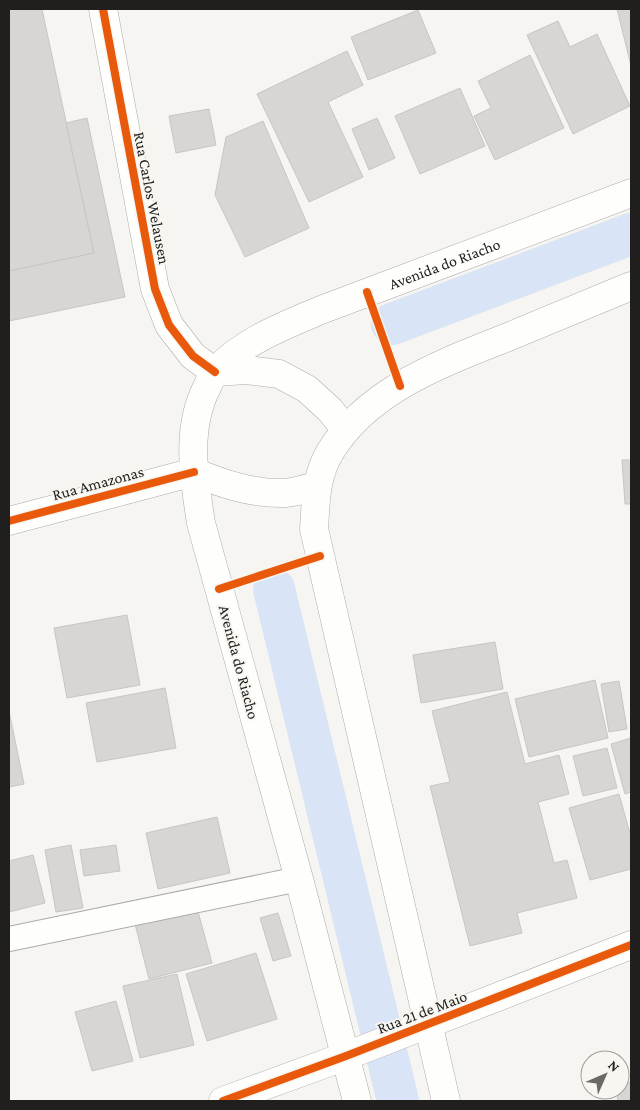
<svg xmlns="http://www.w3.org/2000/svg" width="640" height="1110" viewBox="0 0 640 1110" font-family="'Crimson Pro',serif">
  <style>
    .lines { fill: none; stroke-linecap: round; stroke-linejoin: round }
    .canal { stroke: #d9e4f6; stroke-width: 42 }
    .building { fill: #d7d6d5; stroke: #c7c6c5 }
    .lane-casing { stroke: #adaca9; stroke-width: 26 }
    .street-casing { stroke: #adaca9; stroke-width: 29 }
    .secondary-casing { stroke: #adaca9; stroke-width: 29 }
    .lane { stroke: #fefefd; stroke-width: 24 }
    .street { stroke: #fefefd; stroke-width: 28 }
    .secondary { stroke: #fefefd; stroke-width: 28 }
    .cycleway-casing { stroke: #f7f6f0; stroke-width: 11 }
    .cycleway { stroke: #e8590c; stroke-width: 8 }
    .labels { text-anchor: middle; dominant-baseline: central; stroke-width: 4; stroke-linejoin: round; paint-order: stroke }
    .street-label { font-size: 16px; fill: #201f1d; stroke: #f7f6f0 }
  </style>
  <rect width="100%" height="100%" fill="#f6f5f1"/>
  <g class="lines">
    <g class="canal">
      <path d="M 392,324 L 631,234"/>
      <path d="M 274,589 L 398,1101"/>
    </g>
  </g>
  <g class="building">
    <path d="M 9,9 L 42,9 L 94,253 L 9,271 Z"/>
    <path d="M 617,9 L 631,9 L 631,66 Z"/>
    <path d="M 418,10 L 436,53 L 368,80 L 351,37 Z"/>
    <path d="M 558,21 L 570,47 L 597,34 L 630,106 L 573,134 L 527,35 Z"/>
    <path d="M 347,51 L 363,85 L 328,102 L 363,177 L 309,202 L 257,94 Z"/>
    <path d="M 530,55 L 564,128 L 495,160 L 474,116 L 491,108 L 478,81 Z"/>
    <path d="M 460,88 L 485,146 L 420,174 L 395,116 Z"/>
    <path d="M 209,109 L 216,145 L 176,153 L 169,116 Z"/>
    <path d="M 87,118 L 125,297 L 9,321 L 9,271 L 94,253 L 66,123 Z"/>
    <path d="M 377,118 L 395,158 L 369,170 L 352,129 Z"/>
    <path d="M 263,121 L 309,228 L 245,257 L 215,195 L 226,137 Z"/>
    <path d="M 622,460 L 631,460 L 631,504 L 625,504 Z"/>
    <path d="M 127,615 L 140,685 L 67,698 L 54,628 Z"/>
    <path d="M 495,642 L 503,689 L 421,703 L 413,655 Z"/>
    <path d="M 595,680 L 608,738 L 529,757 L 515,699 Z"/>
    <path d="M 619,681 L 627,729 L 609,732 L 601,684 Z"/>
    <path d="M 165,688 L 176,748 L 97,762 L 86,703 Z"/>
    <path d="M 507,692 L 525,764 L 559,755 L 569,794 L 538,802 L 554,863 L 567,860 L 577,898 L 517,913 L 522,933 L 470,946 L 430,786 L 450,782 L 432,711 Z"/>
    <path d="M 9,711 L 24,784 L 9,787 Z"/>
    <path d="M 631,738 L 631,792 L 625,794 L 611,744 Z"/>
    <path d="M 607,748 L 617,788 L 583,796 L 573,756 Z"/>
    <path d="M 619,794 L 631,837 L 631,869 L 590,880 L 569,808 Z"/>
    <path d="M 217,817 L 230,873 L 158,889 L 146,833 Z"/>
    <path d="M 71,845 L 83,908 L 56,912 L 45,850 Z"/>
    <path d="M 116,845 L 120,871 L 84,876 L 80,850 Z"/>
    <path d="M 33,855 L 45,903 L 9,912 L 9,861 Z"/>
    <path d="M 197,908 L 212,963 L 149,979 L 135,924 Z"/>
    <path d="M 278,913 L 291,956 L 273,961 L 260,918 Z"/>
    <path d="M 256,953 L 277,1019 L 207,1041 L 186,974 Z"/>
    <path d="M 177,974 L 194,1045 L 140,1058 L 123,986 Z"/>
    <path d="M 116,1001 L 133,1061 L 92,1071 L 75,1012 Z"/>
    <path d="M 631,1082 L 631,1101 L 618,1101 L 616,1090 L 620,1090 L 620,1084 Z"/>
  </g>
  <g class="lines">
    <g class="lane-casing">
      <path id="lane" d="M 9,939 L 299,879"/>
    </g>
    <g class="street-casing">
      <g id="street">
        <path d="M 9,521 L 194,472"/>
        <path d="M 223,1101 L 346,1056 L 631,945"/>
      </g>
    </g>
    <g class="secondary-casing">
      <g id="secondary">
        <path d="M 103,9 L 155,289 L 169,325 L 193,356 L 215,372 L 246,370 L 279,374 L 307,389 L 330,410 L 346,430"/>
        <path d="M 194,472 C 223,484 253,494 285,493 C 295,492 306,489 316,486"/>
        <path id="s1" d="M 357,1101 L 299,879 L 201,523 C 194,477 185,428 208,385 C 210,380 212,375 216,371 C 243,341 284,326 321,310 L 631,193"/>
        <path d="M 446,1101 L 314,529 C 316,501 315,478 330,452 C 368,389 443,363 508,337 C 549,320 590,303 631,286"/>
      </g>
    </g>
    <use href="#lane" class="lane"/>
    <use href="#street" class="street"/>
    <use href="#secondary" class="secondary"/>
    <g class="cycleway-casing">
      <g id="cycleway">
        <path d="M 103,9 L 155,289 L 169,325 L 193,356 L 215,372"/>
        <path d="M 367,292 L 400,386"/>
        <path d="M 9,521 L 194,472"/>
        <path d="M 219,589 L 320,556"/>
        <path d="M 223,1101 L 346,1056 L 631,945"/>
      </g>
    </g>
    <use href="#cycleway" class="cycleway"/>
  </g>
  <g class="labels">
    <g class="street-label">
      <text transform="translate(152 198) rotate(79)">Rua Carlos Welausen</text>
      <text stroke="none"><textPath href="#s1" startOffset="1010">Avenida do Riacho</textPath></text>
      <text transform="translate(98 483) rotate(-15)">Rua Amazonas</text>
      <text transform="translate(239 662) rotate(75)">Avenida do Riacho</text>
      <text transform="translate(422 1012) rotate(-21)">Rua 21 de Maio</text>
    </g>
  </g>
  <rect width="640" height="1110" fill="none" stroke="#201f1d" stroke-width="20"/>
  <g transform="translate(605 1075) rotate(45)"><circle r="24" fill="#f7f6f0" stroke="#a1a09c"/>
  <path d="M0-4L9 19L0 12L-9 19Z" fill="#6b6a67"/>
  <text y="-8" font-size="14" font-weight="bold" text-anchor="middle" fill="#201f1d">N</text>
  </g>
</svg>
